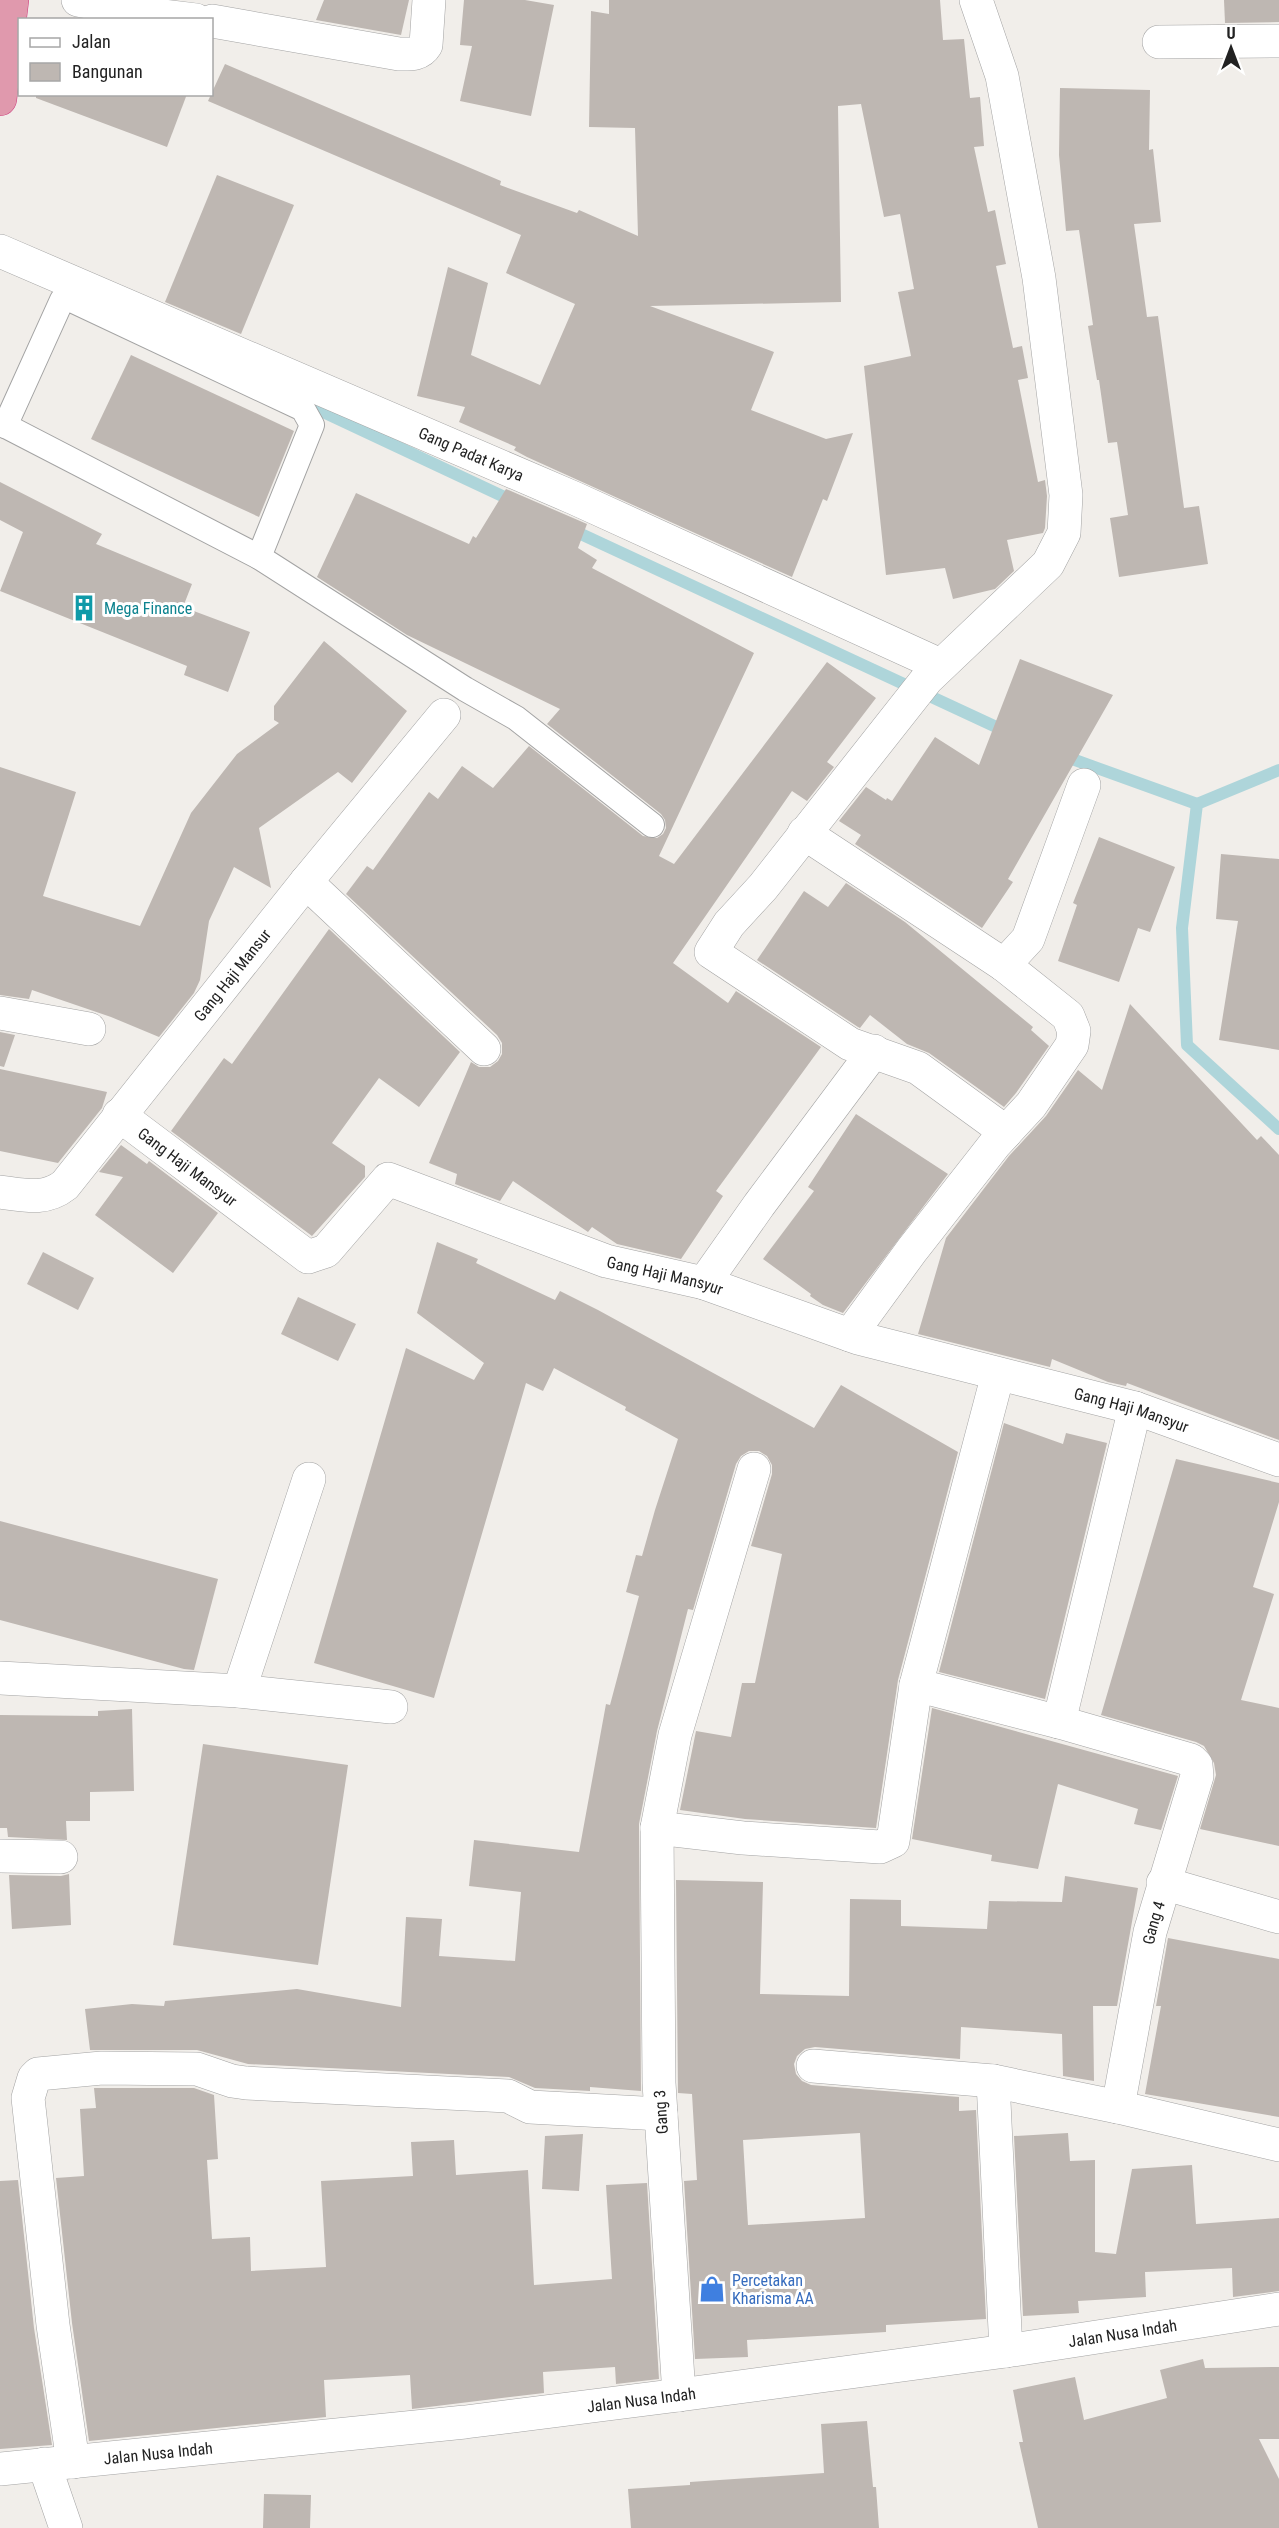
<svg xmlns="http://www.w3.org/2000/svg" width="1279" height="2528" viewBox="0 0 1279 2528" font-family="'Roboto Condensed',sans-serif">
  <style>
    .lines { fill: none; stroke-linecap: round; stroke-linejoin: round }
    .stream { stroke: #aed5da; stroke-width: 12 }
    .building { fill: #beb7b2; fill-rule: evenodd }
    .lane-casing { stroke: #a3a3a3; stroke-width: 26 }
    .street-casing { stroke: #a3a3a3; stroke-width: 34 }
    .highway-casing { stroke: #cc397a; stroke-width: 34 }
    .lane { stroke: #fff; stroke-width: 24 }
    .street { stroke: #fff; stroke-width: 33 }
    .highway { stroke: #e099ad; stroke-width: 33 }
    .labels { text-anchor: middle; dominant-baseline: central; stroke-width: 6; stroke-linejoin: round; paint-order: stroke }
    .street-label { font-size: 16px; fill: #222; stroke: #fff }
    .culture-label { font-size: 16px; fill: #0d838f; stroke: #fff; text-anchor: start }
    .shop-label { font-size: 16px; fill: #366cbe; stroke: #fff; text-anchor: start }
  </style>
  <rect width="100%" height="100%" fill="#f1eeea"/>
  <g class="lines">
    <g class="stream">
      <path d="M 302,402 L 515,502"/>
      <path d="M 568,528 L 1007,732"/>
      <path d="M 1061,755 L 1197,804"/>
      <path d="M 1279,770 L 1197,804 L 1182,928 L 1187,1045 L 1279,1129"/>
    </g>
  </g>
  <g class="building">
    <path d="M 324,0 L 409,0 L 401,35 L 316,20 Z"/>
    <path d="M 464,0 L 525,0 L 554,5 L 531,116 L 460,101 L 472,46 L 460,45 Z"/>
    <path d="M 609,0 L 940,0 L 943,40 L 964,39 L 970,98 L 980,97 L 984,146 L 974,147 L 988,212 L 995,210 L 1006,264 L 996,266 L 1013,348 L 1022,346 L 1028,378 L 1018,380 L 1038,482 L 1045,480 L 1047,496 L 1045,528 L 1043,533 L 1007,540 L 1014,571 L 995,589 L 953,599 L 945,568 L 886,575 L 864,366 L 911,356 L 898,292 L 914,289 L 900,214 L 884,217 L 861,104 L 838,106 L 841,302 L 650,306 L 774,352 L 751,410 L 826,439 L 853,433 L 827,501 L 823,499 L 792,577 L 527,457 L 514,450 L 516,447 L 459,422 L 465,407 L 417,396 L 448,267 L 488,283 L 471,355 L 540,385 L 575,304 L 506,273 L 521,235 L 208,101 L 225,64 L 501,181 L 500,185 L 577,213 L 579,210 L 638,236 L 635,128 L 589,127 L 591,11 L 609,14 Z"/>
    <path d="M 1224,0 L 1279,0 L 1279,22 L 1225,23 Z"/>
    <path d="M 1060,88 L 1150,90 L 1149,150 L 1153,149 L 1161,222 L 1134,224 L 1147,317 L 1158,316 L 1184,508 L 1199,506 L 1208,564 L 1119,577 L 1110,518 L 1128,515 L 1117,442 L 1108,443 L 1099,380 L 1097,380 L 1088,326 L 1093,325 L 1079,230 L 1066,231 L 1059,155 Z"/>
    <path d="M 36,94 L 187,94 L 167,147 L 36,98 Z"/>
    <path d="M 217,175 L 294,205 L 241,334 L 165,302 Z"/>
    <path d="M 131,355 L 294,431 L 259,517 L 91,439 Z"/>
    <path d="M 0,482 L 102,534 L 96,544 L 192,584 L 183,607 L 250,632 L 228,692 L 184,675 L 187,666 L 0,591 L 23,532 L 0,520 Z"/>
    <path d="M 506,489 L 587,524 L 578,548 L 597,560 L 592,568 L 754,653 L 659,856 L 674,864 L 827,662 L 876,698 L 827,762 L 834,767 L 807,801 L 792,791 L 673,963 L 728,1003 L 736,991 L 821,1047 L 716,1191 L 723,1196 L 681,1259 L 617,1244 L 592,1227 L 588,1232 L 513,1181 L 500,1201 L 455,1184 L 457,1174 L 429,1163 L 471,1062 L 479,1067 L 490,1067 L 498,1061 L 502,1054 L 502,1043 L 497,1035 L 346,894 L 367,866 L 373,870 L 429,792 L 438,799 L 462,766 L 493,788 L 529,746 L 643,836 L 657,838 L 663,834 L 666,828 L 665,820 L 661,814 L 547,724 L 560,709 L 407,635 L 317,577 L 356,493 L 469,544 L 473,536 L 476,538 Z"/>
    <path d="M 324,641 L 407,711 L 352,783 L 338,772 L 259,828 L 271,888 L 234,867 L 209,921 L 200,980 L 194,993 L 159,1037 L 111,1017 L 32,990 L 29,999 L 0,995 L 0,767 L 76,792 L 43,896 L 140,926 L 191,813 L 237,754 L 279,723 L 274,720 L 274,706 Z"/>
    <path d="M 1020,659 L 1113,695 L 1008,879 L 1013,882 L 982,928 L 855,844 L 861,835 L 839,821 L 866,787 L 886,800 L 887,798 L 892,801 L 935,737 L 979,765 Z"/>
    <path d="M 1099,837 L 1175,867 L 1150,932 L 1138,928 L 1119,982 L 1058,961 L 1077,905 L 1073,903 Z"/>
    <path d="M 1221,854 L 1279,859 L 1279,1050 L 1219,1040 L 1238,921 L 1216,919 Z"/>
    <path d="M 846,883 L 905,922 L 1033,1027 L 1031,1030 L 1049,1046 L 1016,1093 L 1004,1107 L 929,1053 L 907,1044 L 870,1015 L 860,1028 L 858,1027 L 757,960 L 804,891 L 828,907 Z"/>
    <path d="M 329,929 L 460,1052 L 419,1107 L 379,1078 L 332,1143 L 365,1166 L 365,1177 L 312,1236 L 171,1131 L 224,1058 L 232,1064 Z"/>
    <path d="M 1130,1004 L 1257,1140 L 1261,1136 L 1279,1155 L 1279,1440 L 1127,1383 L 1126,1386 L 1108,1382 L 1052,1359 L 1050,1367 L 918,1334 L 946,1238 L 1009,1156 L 1046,1116 L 1078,1070 L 1102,1090 Z"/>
    <path d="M 0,1032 L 15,1035 L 4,1067 L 0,1066 Z"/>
    <path d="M 0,1069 L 107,1092 L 102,1108 L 58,1163 L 0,1151 Z"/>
    <path d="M 856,1114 L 948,1174 L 843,1313 L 823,1305 L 810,1296 L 811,1294 L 763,1259 L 814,1191 L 808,1187 Z"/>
    <path d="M 121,1145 L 147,1164 L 149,1161 L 218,1213 L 173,1273 L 95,1215 L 123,1177 L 99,1172 Z"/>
    <path d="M 437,1242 L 478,1259 L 476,1263 L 555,1300 L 560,1291 L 598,1310 L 814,1428 L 841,1385 L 958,1452 L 898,1680 L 876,1828 L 745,1819 L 680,1810 L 696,1731 L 731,1737 L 742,1683 L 755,1683 L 782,1554 L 751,1546 L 772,1474 L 772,1465 L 767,1456 L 759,1451 L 749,1451 L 741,1456 L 736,1464 L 693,1610 L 688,1609 L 657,1731 L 639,1824 L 641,2091 L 590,2087 L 590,2091 L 535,2088 L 509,2077 L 248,2064 L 197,2050 L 90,2050 L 85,2009 L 132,2004 L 164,2006 L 165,2001 L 297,1989 L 401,2007 L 406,1917 L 442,1919 L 439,1956 L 515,1961 L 521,1892 L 469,1886 L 474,1840 L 579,1852 L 606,1704 L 610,1705 L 639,1596 L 626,1592 L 636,1555 L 642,1556 L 655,1510 L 678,1439 L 625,1410 L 626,1407 L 554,1368 L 543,1391 L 526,1383 L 434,1698 L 314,1663 L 406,1348 L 474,1380 L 484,1363 L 417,1313 Z"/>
    <path d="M 43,1252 L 94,1278 L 78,1310 L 27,1284 Z"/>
    <path d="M 298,1297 L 356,1324 L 338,1361 L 281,1334 Z"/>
    <path d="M 1004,1423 L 1063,1444 L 1066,1433 L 1107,1443 L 1045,1699 L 939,1672 Z"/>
    <path d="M 1176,1459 L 1279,1483 L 1279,1502 L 1253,1587 L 1274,1594 L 1241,1700 L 1279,1708 L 1279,1846 L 1200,1829 L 1216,1775 L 1214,1763 L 1204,1746 L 1196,1742 L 1101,1715 Z"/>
    <path d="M 0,1521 L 218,1579 L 194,1670 L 184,1669 L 0,1620 Z"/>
    <path d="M 932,1708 L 1178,1776 L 1161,1830 L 1134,1824 L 1138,1809 L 1058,1784 L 1038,1869 L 991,1861 L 992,1855 L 912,1839 Z"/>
    <path d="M 132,1709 L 134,1791 L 90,1792 L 90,1821 L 66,1821 L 67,1840 L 8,1837 L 7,1828 L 0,1828 L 0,1715 L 98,1716 L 98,1711 Z"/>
    <path d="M 203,1744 L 348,1765 L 318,1965 L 173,1945 Z"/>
    <path d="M 69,1874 L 71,1925 L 12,1929 L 9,1875 L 61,1876 Z"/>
    <path d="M 1065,1876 L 1138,1888 L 1117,2006 L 1093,2006 L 1094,2081 L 1063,2076 L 1062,2034 L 961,2027 L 960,2059 L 815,2047 L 805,2049 L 797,2056 L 794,2064 L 796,2074 L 802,2081 L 811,2085 L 959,2097 L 959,2111 L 976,2110 L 986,2319 L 886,2325 L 886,2332 L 747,2340 L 748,2357 L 695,2359 L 684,2181 L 697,2180 L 692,2094 L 678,2093 L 676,1880 L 763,1882 L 760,1994 L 849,1996 L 850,1899 L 901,1900 L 901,1926 L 987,1929 L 989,1901 L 1062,1902 ZM 860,2133 L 865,2218 L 748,2225 L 743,2140 Z"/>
    <path d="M 1168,1938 L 1279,1959 L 1279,2117 L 1145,2094 L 1161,2006 L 1156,2006 Z"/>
    <path d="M 94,2088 L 194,2088 L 214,2095 L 218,2159 L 207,2160 L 212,2239 L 250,2237 L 251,2271 L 326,2267 L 321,2181 L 413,2176 L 411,2142 L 454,2140 L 456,2175 L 528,2170 L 534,2285 L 612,2279 L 606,2185 L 647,2183 L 659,2379 L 616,2384 L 615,2367 L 543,2372 L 544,2393 L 412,2409 L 410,2375 L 324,2380 L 326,2417 L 89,2441 L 72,2323 L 56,2178 L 84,2176 L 80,2109 L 96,2108 Z"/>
    <path d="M 1068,2133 L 1070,2161 L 1095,2160 L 1095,2252 L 1116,2254 L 1132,2169 L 1192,2165 L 1196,2224 L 1279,2218 L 1279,2291 L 1233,2297 L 1232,2268 L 1145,2272 L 1146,2297 L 1078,2301 L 1079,2313 L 1023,2316 L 1014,2136 Z"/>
    <path d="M 583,2134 L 579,2191 L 542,2189 L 545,2136 Z"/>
    <path d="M 18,2180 L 34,2328 L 52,2445 L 0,2449 L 0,2181 Z"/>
    <path d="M 1203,2359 L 1205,2368 L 1279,2367 L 1279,2439 L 1259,2439 L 1279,2479 L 1279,2528 L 1038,2528 L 1019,2442 L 1023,2442 L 1013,2390 L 1075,2377 L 1084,2420 L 1167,2398 L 1160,2370 Z"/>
    <path d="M 867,2421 L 873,2487 L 876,2487 L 879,2528 L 631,2528 L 628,2489 L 690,2485 L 690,2482 L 824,2473 L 821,2424 Z"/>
    <path d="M 264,2494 L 311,2495 L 310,2528 L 263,2528 Z"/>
  </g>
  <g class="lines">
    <g class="lane-casing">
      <g id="lane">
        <path d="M 0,423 L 259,557 L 465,689 L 516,718 L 652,825"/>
        <path d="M 5,426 L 62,300 L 67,298 L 303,409 L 312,425 L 259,557"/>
      </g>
    </g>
    <g class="street-casing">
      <g id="street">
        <path d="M 78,0 L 155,15 L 196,20"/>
        <path d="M 976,0 L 1002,76 L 1039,278 L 1066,495 L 1064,533 L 1048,564 L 927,679 L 763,887 L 729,924 L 711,952 L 850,1044 L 918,1068 L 1006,1132"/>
        <path d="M 212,21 L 399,54 C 410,54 420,55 426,45 L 429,0"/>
        <path d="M 1159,42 L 1279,41"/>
        <path id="s1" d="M 0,251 L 574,498 L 940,665"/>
        <path d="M 804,833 L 1004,965 L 1028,939 L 1084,785"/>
        <path d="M 306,882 L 484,1049"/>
        <path d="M 0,1013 L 89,1029"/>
        <path id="s2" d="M 119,1115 L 308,1257 L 326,1251 L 388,1179 L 606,1261 L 704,1283 L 858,1338 L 1135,1408 L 1279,1460"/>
        <path id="s3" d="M 0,1192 C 24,1195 45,1201 65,1185 L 306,882 L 444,715"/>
        <path d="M 704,1283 L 759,1205 L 874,1051"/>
        <path d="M 850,1335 L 912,1250 L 995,1144 L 1031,1105 L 1072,1045 L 1074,1031 L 1068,1016 L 1004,965"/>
        <path d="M 0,1678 L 239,1691 L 391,1707"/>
        <path d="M 239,1691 L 309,1479"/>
        <path d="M 1059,1722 L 1135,1408"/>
        <path d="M 657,1828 L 743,1838 L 880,1847 L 893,1841 L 916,1685 L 998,1374"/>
        <path d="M 0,1856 L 61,1857"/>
        <path d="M 1163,1883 L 1279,1917"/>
        <path id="s4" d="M 813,2066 L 993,2081 L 1118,2107 L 1150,1932 L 1197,1776 L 1196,1765 L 1191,1760 L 1059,1722 L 916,1685"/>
        <path d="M 993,2081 L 1006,2351"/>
        <path d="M 1118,2107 L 1279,2145"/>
        <path d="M 679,2395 L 659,2083 L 657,1828 L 675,1735 L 754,1469"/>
        <path d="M 73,2462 L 53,2325 L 28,2098 L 34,2078 L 38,2074 L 102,2068 L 197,2069 L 232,2081 L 246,2083 L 508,2096 L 530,2107 L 661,2114"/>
        <path d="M 44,2464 L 66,2528"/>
        <path id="s5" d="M 0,2469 L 465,2422 L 679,2395 L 1006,2351 L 1279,2309"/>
      </g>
    </g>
    <g class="highway-casing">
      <path id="highway" d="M 0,99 L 12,0"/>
    </g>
    <use href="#lane" class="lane"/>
    <use href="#street" class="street"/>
    <use href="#highway" class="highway"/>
  </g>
  <defs>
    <g id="building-bare" transform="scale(2.07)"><path d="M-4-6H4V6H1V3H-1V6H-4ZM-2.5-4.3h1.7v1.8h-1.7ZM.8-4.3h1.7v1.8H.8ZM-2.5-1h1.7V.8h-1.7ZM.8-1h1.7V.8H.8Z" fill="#0f9aa8" stroke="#fff" stroke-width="2.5" paint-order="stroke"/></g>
    <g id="shop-bare" transform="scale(2.07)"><path d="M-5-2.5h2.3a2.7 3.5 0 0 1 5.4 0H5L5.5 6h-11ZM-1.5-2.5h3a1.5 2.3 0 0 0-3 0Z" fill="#3f7fe0" stroke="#fff" stroke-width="2.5" paint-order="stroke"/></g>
  </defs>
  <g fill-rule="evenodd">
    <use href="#building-bare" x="84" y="608"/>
    <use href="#shop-bare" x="712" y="2289"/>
  </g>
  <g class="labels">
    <g class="street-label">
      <text stroke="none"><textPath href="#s1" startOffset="513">Gang Padat Karya</textPath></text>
      <text stroke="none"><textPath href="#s3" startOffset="336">Gang Haji Mansur</textPath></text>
      <text stroke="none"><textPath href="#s2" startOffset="86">Gang Haji Mansyur</textPath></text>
      <text stroke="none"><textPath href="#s2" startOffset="644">Gang Haji Mansyur</textPath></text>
      <text stroke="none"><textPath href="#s2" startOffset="1130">Gang Haji Mansyur</textPath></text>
      <text stroke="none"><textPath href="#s4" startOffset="496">Gang 4</textPath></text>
      <text transform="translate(661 2112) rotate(-94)">Gang 3</text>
      <text stroke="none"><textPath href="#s5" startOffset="1131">Jalan Nusa Indah</textPath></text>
      <text stroke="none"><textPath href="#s5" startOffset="645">Jalan Nusa Indah</textPath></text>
      <text stroke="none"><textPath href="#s5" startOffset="159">Jalan Nusa Indah</textPath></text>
    </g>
    <g class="culture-label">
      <text x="104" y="608">Mega Finance</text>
    </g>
    <g class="shop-label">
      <text x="732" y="2280">Percetakan<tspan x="732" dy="18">Kharisma AA</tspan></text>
    </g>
  </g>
  <rect x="18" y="18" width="195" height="78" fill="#ffffff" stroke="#a7a7a7" stroke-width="1.5"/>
  <rect x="30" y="38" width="30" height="9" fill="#ffffff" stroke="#a7a7a7" stroke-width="1.5"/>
  <text x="72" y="48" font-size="18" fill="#222222">Jalan</text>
  <rect x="30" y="63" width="30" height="18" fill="#beb7b2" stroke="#a7a7a7" stroke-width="1.5"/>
  <text x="72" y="78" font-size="18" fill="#222222">Bangunan</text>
  <g transform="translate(1231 48)" stroke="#ffffff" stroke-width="4.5" paint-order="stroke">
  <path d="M0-4.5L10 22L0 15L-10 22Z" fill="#222222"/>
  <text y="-9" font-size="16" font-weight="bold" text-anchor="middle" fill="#222222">U</text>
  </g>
</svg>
